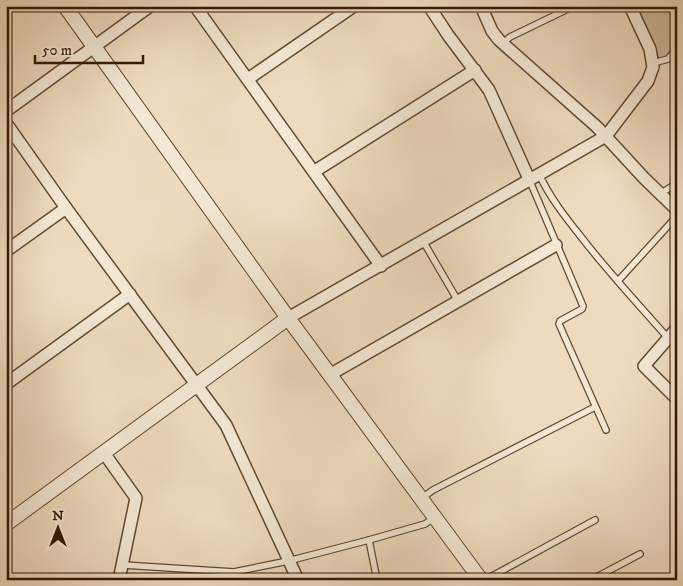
<svg xmlns="http://www.w3.org/2000/svg" width="683" height="586" viewBox="0 0 683 586" font-family="'IM FELL DW Pica',serif">
  <style>
    .green { fill: #ceba9f; stroke: #816a51 }
    .lines { fill: none; stroke-linecap: round; stroke-linejoin: round }
    .service-casing { stroke: #624a32; stroke-width: 8 }
    .minor-casing { stroke: #624a32; stroke-width: 14 }
    .tertiary-casing { stroke: #624a32; stroke-width: 16 }
    .service { stroke: #f4e8d5; stroke-width: 5.5 }
    .minor { stroke: #f4e8d5; stroke-width: 11 }
    .tertiary { stroke: #f4e8d5; stroke-width: 14 }
  </style>
  <rect width="100%" height="100%" fill="#eedbbf"/>
  <filter id="stains"><feTurbulence type="fractalNoise" baseFrequency=".004" numOctaves="4"/><feColorMatrix values="0 0 0 0 .2 0 0 0 0 .09 0 0 0 0 .02 0 0 0 .5 -.17"/></filter>
  <radialGradient id="worn" r=".72"><stop offset=".6" stop-color="#630" stop-opacity="0"/><stop offset="1" stop-color="#630" stop-opacity=".3"/></radialGradient>
  <path class="green" d="M 636,6 L 677,6 L 677,44 L 666,57 L 659,58 Z"/>
  <g class="lines">
    <g class="service-casing">
      <g id="service">
        <path d="M 502,44 L 510,37 L 574,6"/>
        <path d="M 653,63 L 668,59 L 677,48"/>
        <path d="M 539,174 C 550,198 566,218 582,238 C 609,273 639,305 668,338"/>
        <path d="M 529,179 L 583,306 L 582,309 L 560,321 L 559,324 L 606,430"/>
        <path d="M 660,194 L 677,183"/>
        <path d="M 423,241 L 458,301"/>
        <path d="M 618,281 L 677,216"/>
        <path d="M 422,498 L 433,490 L 595,407"/>
        <path d="M 369,540 L 377,580"/>
        <path d="M 123,565 L 234,572 L 288,561 L 369,540 L 425,524 L 435,517"/>
        <path d="M 233,580 L 234,572"/>
        <path d="M 485,580 L 595,520"/>
        <path d="M 591,580 L 640,554"/>
      </g>
    </g>
    <g class="minor-casing">
      <g id="minor">
        <path d="M 195,6 L 381,266"/>
        <path d="M 429,6 L 448,35 L 489,90 L 529,179"/>
        <path d="M 481,6 L 492,31 L 499,40 L 597,127 L 644,178 L 677,210"/>
        <path d="M 248,79 L 354,6"/>
        <path d="M 6,111 L 150,6"/>
        <path d="M 6,123 L 66,208 L 226,425 L 298,580"/>
        <path d="M 315,171 L 475,70"/>
        <path d="M 6,251 L 66,208"/>
        <path d="M 288,318 L 606,136 L 648,81 L 653,67 L 650,49 L 630,6"/>
        <path d="M 677,328 L 644,366 L 677,399"/>
        <path d="M 331,374 L 556,245"/>
        <path d="M 6,384 L 130,294"/>
        <path d="M 104,453 L 136,498 L 119,580"/>
      </g>
    </g>
    <g class="tertiary-casing">
      <g id="tertiary">
        <path d="M 65,6 L 288,318 L 481,580"/>
        <path d="M 6,524 L 288,318"/>
      </g>
    </g>
    <use href="#service" class="service"/>
    <use href="#minor" class="minor"/>
    <use href="#tertiary" class="tertiary"/>
  </g>
  <rect width="683" height="586" fill="none" stroke="#eedbbf" stroke-width="25"/>
  <rect x="8" y="8" width="668" height="571" fill="none" stroke="#341903" stroke-width="2.5"/>
  <rect x="12" y="12" width="658" height="561" fill="none" stroke="#341903"/>
  <g transform="translate(58 528)" stroke="#f4e8d5" stroke-width="4" paint-order="stroke">
  <path d="M0-4L9 19L0 12L-9 19Z" fill="#341903"/>
  <text y="-8" font-size="14" font-weight="bold" text-anchor="middle" fill="#341903">N</text>
  </g>
  <path d="M35 55v8h108v-8" fill="none" stroke="#341903" stroke-width="2.5"/>
  <text x="42" y="55" font-size="15" fill="#341903" stroke="#f4e8d5" stroke-width="4" paint-order="stroke">50 m</text>
  <rect width="100%" height="100%" filter="url(#stains)"/>
  <rect width="100%" height="100%" fill="url(#worn)"/>
</svg>
